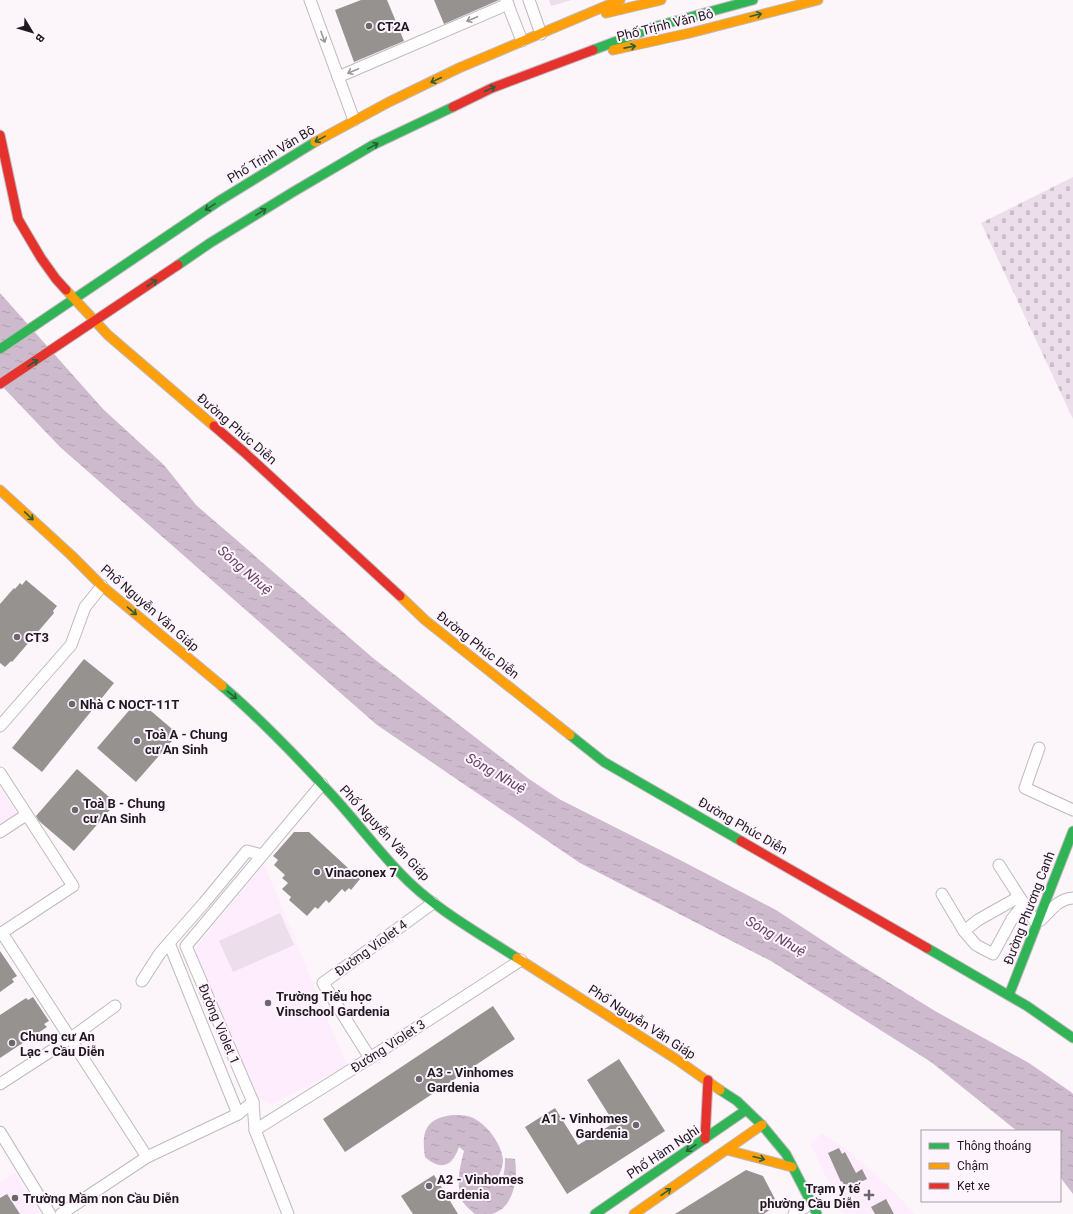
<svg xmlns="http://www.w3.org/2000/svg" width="1073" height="1214" viewBox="0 0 1073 1214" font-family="Roboto,sans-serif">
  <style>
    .built { fill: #feedfc }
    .green { fill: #eddeec }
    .cemetery { fill: url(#cemetery-stones) }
    .water { fill: url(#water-ripples) }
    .building { fill: #95928f }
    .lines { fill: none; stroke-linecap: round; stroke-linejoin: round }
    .street-casing { stroke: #c0b9bf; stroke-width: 13 }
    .fast-casing { stroke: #c0b9bf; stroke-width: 11 }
    .slow-casing { stroke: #c0b9bf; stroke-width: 11 }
    .jam-casing { stroke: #c0b9bf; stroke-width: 11 }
    .street { stroke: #fffefe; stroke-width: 11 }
    .fast { stroke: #30b455; stroke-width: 9 }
    .slow { stroke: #ff9f0a; stroke-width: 9 }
    .jam { stroke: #e5322d; stroke-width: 9 }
    .oneway { stroke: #285f38 }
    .oneway2 { stroke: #9b979b }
    .poi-dot { fill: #6e666d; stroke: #fef4fd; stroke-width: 1.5 }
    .labels { text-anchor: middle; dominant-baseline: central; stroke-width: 4; stroke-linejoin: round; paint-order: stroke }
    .street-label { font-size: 13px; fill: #211921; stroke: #fef4fd }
    .poi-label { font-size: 13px; font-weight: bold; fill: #211921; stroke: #fef4fd; text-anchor: start }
    .water-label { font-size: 14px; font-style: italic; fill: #674065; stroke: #fef4fd }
  </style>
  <defs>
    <pattern id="cemetery-stones" width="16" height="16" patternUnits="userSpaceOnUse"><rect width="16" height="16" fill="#eddeec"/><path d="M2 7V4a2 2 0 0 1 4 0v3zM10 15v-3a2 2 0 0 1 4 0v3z" fill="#cbbeca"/></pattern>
    <pattern id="water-ripples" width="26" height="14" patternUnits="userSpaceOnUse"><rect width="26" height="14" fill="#cebacd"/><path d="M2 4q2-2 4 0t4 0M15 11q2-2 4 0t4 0" fill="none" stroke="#b19fb0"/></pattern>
  </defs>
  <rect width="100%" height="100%" fill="#fcf6fb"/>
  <g class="built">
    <path d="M 0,788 L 17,814 L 0,824 Z"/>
    <path d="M 264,864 L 347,1066 L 271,1104 L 257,1098 L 193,951 Z"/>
    <path d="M 822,1133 L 846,1149 L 896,1193 L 914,1214 L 844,1214 L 811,1145 Z"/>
    <path d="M 15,1173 L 39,1214 L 0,1214 L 0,1183 Z"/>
  </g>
  <g class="green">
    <path d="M 549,0 L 572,0 L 551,6 Z"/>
    <path d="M 280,913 L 294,945 L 233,972 L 219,941 Z"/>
  </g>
  <path class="cemetery" d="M 1073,177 L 1073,419 L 981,223 Z"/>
  <g class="water">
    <path d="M 0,293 L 103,409 L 164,465 L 196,505 L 373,658 L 529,779 L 559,799 L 682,861 L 776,910 L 857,963 L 935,1011 L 1029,1063 L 1071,1092 L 1073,1094 L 1073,1194 L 1060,1177 L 1060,1131 L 1017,1131 L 931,1062 L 771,961 L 580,863 L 377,725 L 60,447 L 0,384 Z"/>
    <path d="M 453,1115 C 460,1115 469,1115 475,1119 C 488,1126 502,1145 503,1160 C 503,1169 497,1179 494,1187 C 505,1182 505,1168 505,1158 L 515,1159 C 518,1178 514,1209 491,1214 C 486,1214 480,1214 475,1214 C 471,1210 466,1207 463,1202 C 455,1187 460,1166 464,1151 L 459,1147 C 453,1165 442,1172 425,1157 C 421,1131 426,1118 453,1115 Z"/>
  </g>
  <g class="building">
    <path d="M 361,0 L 387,0 L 404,41 L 354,62 L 335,10 Z"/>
    <path d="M 434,0 L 499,0 L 444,24 Z"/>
    <path d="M 26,580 L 57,606 L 53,611 L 54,613 L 12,662 L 11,661 L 5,667 L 0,663 L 0,604 L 14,588 L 15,589 L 20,583 L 22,585 Z"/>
    <path d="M 84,659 L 114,683 L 42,772 L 12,748 Z"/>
    <path d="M 138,700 L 178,734 L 136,782 L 97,748 Z"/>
    <path d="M 77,769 L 116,803 L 74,851 L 39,821 L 36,816 Z"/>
    <path d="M 294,832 L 309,832 L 360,879 L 351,890 L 349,888 L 345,892 L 342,889 L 329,903 L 326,900 L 318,909 L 315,907 L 307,916 L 289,900 L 291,897 L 282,889 L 288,883 L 282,878 L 285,875 L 274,865 L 278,860 L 273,856 Z"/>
    <path d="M 0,951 L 17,976 L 12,979 L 14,982 L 0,992 Z"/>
    <path d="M 33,997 L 49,1021 L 44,1024 L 47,1027 L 0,1058 L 0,1015 L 26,998 L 28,1000 Z"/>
    <path d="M 493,1006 L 515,1039 L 345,1152 L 323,1119 Z"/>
    <path d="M 619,1059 L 665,1131 L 567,1194 L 525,1127 L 555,1108 L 578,1145 L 614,1123 L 587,1080 Z"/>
    <path d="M 839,1148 L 842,1154 L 845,1152 L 856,1173 L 862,1169 L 867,1179 L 846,1189 L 842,1181 L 841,1182 L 828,1153 Z"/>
    <path d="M 746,1170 L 763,1176 L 776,1201 L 772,1208 L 764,1214 L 675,1214 Z"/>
    <path d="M 434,1175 L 458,1214 L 413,1214 L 401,1196 Z"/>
    <path d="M 7,1194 L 20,1214 L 0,1214 L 0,1198 Z"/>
    <path d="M 886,1199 L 894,1214 L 875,1214 L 871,1207 Z"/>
  </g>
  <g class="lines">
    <g class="street-casing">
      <g id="street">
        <path d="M 310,0 L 354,120"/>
        <path d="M 506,0 L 522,41"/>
        <path d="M 529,0 L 541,34"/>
        <path d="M 338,77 L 508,4"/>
        <path d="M 0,726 L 71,645 L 85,607 L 102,586"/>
        <path d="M 1039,748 L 1025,788 L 1073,810"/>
        <path d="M 0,773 L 73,886 L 0,934"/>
        <path d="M 0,832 L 26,815"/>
        <path d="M 999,865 L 1036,923"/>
        <path d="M 942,894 L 964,931"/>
        <path d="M 1019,897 L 978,920 L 964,931 L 976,945 L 993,954 L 1012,919 L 1024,904"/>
        <path d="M 1041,920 C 1051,910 1058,899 1073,898"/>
        <path d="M 2,933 L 147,1157"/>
        <path d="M 169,943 L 238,1114"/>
        <path d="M 142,981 L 160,953 L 204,903 L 247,851 L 262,855"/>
        <path d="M 370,1058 L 323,983 L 433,903"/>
        <path d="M 0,1084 L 71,1038 L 115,1006"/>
        <path d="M 255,1130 L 370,1058 L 521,960"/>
        <path d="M 0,1132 L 50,1214"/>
        <path d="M 61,1214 L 147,1157 L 238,1114 L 253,1102"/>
        <path d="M 288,1214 L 255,1130 L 253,1102 L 186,946 L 322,784"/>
        <path d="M 794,1214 L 812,1203"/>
      </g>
    </g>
    <g class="fast-casing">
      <g id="fast">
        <path d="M 593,50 L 657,26 L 753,0"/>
        <path d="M 178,265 L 210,243 L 293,192 L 373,145 L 453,107"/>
        <path d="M 0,349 L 219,201 L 315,142"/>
        <path d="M 222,686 C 261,719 297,757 332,795 C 355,820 376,848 400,873 C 433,908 477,932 517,958"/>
        <path d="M 570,735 L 604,762 L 741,841"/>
        <path d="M 927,948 L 1027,1006 L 1073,1038"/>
        <path d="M 1009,995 L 1073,831"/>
        <path d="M 720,1090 L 737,1101 L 762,1125 L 786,1154 L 817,1214"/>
        <path d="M 595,1214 L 746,1110"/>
      </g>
    </g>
    <g class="slow-casing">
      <g id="slow">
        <path d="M 606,13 L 661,0"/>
        <path d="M 613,50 L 690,33 L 818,0"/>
        <path d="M 315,142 L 389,102 L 459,68 L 620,0"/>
        <path d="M 66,290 L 108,335 L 214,426"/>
        <path d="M 0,490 L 71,555 L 102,586 L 222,686"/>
        <path d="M 400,596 L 425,620 L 570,735"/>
        <path d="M 517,958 L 676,1059 L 720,1090"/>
        <path d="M 727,1150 L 792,1167"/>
        <path d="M 634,1214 L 762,1125"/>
      </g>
    </g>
    <g class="jam-casing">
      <g id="jam">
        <path d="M 453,107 L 492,88 L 593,50"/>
        <path d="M 0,135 L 18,219 L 41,258 L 56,279 L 66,290"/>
        <path d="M 0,384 L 178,265"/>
        <path d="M 214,426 L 244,452 L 400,596"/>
        <path d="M 741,841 L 927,948"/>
        <path d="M 705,1139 L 708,1080"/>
      </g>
    </g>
    <use href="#street" class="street"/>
    <use href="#fast" class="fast"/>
    <use href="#slow" class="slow"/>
    <use href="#jam" class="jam"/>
  </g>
  <defs><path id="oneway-shaft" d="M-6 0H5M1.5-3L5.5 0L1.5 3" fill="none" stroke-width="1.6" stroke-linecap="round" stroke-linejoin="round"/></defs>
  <g class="oneway">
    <use href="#oneway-shaft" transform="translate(756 15) rotate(-14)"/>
    <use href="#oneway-shaft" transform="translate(630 47) rotate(-11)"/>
    <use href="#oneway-shaft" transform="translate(436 80) rotate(155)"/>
    <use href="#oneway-shaft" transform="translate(490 89) rotate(-24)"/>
    <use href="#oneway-shaft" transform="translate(320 139) rotate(151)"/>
    <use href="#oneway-shaft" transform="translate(373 146) rotate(-29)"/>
    <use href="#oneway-shaft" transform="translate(210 207) rotate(148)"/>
    <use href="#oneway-shaft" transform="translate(261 212) rotate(-32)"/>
    <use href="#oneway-shaft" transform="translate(152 283) rotate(-34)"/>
    <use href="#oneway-shaft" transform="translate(33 363) rotate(-33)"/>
    <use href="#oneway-shaft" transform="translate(29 516) rotate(43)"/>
    <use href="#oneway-shaft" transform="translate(132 611) rotate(40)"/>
    <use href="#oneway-shaft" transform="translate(232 695) rotate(40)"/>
    <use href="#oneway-shaft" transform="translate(691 1148) rotate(145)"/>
    <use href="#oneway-shaft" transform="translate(759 1158) rotate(15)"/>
    <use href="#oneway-shaft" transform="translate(666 1192) rotate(-35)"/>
  </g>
  <g class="oneway2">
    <use href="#oneway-shaft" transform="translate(472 19) rotate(157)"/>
    <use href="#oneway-shaft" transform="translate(323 37) rotate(70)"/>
    <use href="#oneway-shaft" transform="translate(353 71) rotate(157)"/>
  </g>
  <g class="poi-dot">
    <circle cx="369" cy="26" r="4"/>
    <circle cx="17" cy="637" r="4"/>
    <circle cx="72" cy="704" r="4"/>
    <circle cx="137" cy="741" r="4"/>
    <circle cx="75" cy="810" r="4"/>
    <circle cx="317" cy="872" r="4"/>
    <circle cx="268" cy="1003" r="4"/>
    <circle cx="12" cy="1043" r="4"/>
    <circle cx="419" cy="1079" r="4"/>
    <circle cx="636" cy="1125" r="4"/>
    <circle cx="429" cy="1186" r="4"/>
    <path d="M867 1189h4v4h4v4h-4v4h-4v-4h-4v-4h4z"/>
    <circle cx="15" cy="1198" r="4"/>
  </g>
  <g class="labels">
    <g class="street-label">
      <text transform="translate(665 25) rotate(-14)">Phố Trịnh Văn Bô</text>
      <text transform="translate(271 154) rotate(-31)">Phố Trịnh Văn Bô</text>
      <text transform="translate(237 429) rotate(41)">Đường Phúc Diễn</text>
      <text transform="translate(150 608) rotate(41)">Phố Nguyễn Văn Giáp</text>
      <text transform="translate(478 645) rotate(38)">Đường Phúc Diễn</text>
      <text transform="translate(743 826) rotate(30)">Đường Phúc Diễn</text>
      <text transform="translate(385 833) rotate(47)">Phố Nguyễn Văn Giáp</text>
      <text transform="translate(1029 908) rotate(-69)">Đường Phương Canh</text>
      <text transform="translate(371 948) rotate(-36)">Đường Violet 4</text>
      <text transform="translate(642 1022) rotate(33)">Phố Nguyễn Văn Giáp</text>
      <text transform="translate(219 1024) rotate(67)">Đường Violet 1</text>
      <text transform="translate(388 1046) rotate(-33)">Đường Violet 3</text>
      <text transform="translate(663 1152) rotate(-34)">Phố Hàm Nghi</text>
    </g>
    <g class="poi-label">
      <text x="377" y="26">CT2A</text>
      <text x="25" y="637">CT3</text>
      <text x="80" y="704">Nhà C NOCT-11T</text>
      <text x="145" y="734">Toà A - Chung<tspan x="145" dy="15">cư An Sinh</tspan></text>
      <text x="83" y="803">Toà B - Chung<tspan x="83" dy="15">cư An Sinh</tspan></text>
      <text x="325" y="872">Vinaconex 7</text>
      <text x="276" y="996">Trường Tiểu học<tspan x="276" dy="15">Vinschool Gardenia</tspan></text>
      <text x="20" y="1036">Chung cư An<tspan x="20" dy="15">Lạc - Cầu Diễn</tspan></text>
      <text x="427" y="1072">A3 - Vinhomes<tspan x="427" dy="15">Gardenia</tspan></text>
      <text x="628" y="1118" text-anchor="end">A1 - Vinhomes<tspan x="628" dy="15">Gardenia</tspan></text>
      <text x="437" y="1179">A2 - Vinhomes<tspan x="437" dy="15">Gardenia</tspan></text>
      <text x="860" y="1188" text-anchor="end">Trạm y tế<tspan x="860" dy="15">phường Cầu Diễn</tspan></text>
      <text x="23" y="1198">Trường Mầm non Cầu Diễn</text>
    </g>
    <g class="water-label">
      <text transform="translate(245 570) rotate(41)">Sông Nhuệ</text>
      <text transform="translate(496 773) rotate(30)">Sông Nhuệ</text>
      <text transform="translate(776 936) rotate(30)">Sông Nhuệ</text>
    </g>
  </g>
  <rect x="921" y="1130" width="140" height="72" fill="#fef4fd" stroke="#a69ca5"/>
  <rect x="929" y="1143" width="20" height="6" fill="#30b455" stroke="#a69ca5"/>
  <text x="957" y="1150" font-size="12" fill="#211921">Thông thoáng</text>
  <rect x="929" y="1163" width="20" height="6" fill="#ff9f0a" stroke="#a69ca5"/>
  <text x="957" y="1170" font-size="12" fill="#211921">Chậm</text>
  <rect x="929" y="1183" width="20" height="6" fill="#e5322d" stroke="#a69ca5"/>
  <text x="957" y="1190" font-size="12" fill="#211921">Kẹt xe</text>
  <g transform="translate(32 32) rotate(128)" stroke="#fef4fd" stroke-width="3" paint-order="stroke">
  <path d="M0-3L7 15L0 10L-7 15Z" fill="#211921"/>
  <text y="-6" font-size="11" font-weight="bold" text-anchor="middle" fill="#211921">B</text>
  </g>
</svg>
